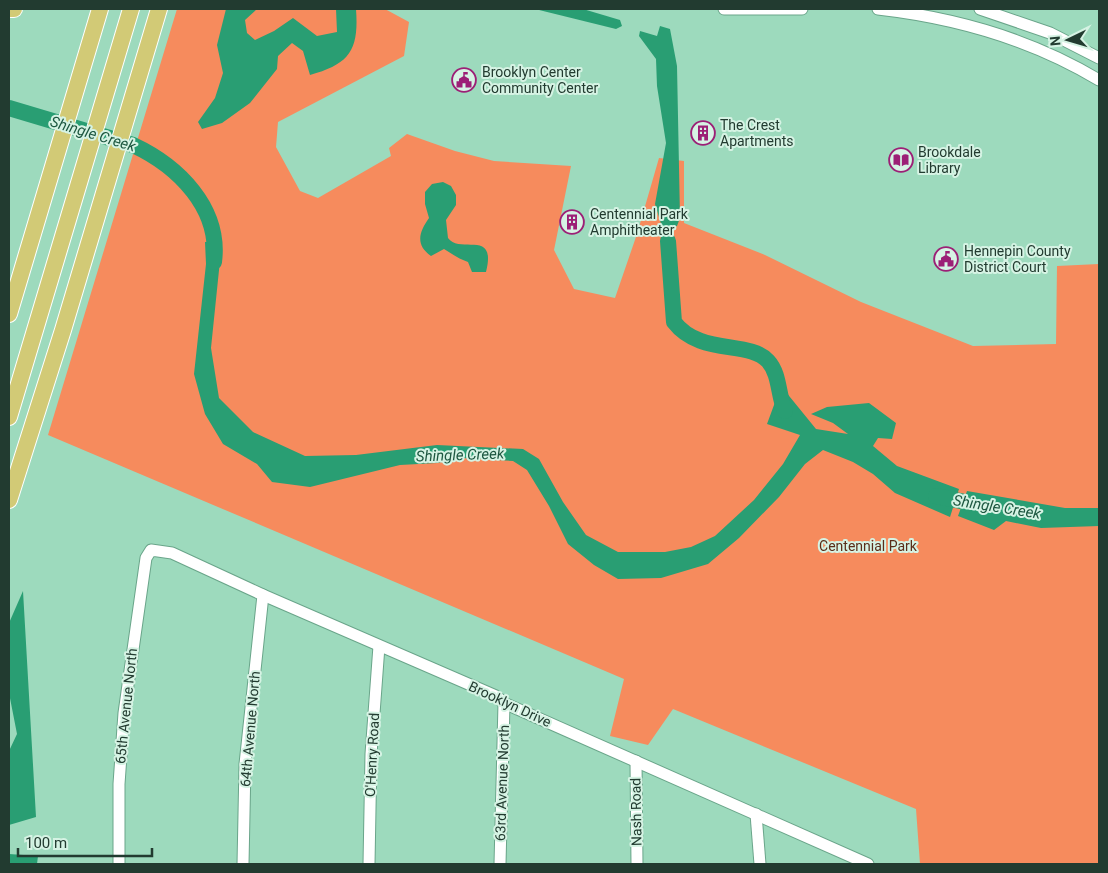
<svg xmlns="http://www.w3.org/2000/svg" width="1108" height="873" viewBox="0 0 1108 873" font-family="Roboto,sans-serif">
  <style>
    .green { fill: #f68b5d }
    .water { fill: #299e73 }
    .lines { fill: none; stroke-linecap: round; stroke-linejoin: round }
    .river { stroke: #299e73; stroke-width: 16 }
    .minor-casing { stroke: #6aa58a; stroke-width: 13 }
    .highway-casing { stroke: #fff; stroke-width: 18 }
    .minor { stroke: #fff; stroke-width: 11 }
    .highway { stroke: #d2ca76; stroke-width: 16 }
    .labels { text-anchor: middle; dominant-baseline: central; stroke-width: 4; stroke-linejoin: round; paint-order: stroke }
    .poi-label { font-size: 14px; fill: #223b30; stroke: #d6f3e4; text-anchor: start }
    .park-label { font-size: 14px; fill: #5a2d19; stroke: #d6f3e4 }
    .street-label { font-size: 14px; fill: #223b30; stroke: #d6f3e4 }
    .water-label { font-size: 15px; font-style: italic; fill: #1d5740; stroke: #d6f3e4 }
  </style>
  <rect width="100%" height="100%" fill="#9ddabd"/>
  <path class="green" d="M 177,9 L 385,9 L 409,22 L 404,56 L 278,122 L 276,147 L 300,191 L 318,198 L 391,156 L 389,148 L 407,134 L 455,151 L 494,161 L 571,166 L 554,250 L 574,289 L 615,298 L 637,234 L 659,158 L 684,161 L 684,223 L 765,255 L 861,302 L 973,346 L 1056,344 L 1057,266 L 1099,264 L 1099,864 L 920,864 L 916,809 L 673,709 L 648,745 L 610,736 L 624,679 L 48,435 Z"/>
  <g class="water">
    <path d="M 226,9 L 257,9 L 245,20 L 247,33 L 255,40 L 274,31 L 293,18 L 317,36 L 337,32 L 336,9 L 356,9 C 359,50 350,64 310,75 L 303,51 L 292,43 L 278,56 L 277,69 L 250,103 L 222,123 L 202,129 L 198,122 L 215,98 L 223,73 L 217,45 Z"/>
    <path d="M 535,9 L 583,9 L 620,20 L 622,26 L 616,29 Z"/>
    <path d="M 660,26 L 670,29 L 677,66 L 680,218 L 677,226 L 668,228 L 662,227 L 655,204 L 666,143 L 657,86 L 656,59 L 639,36 L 640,31 L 657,36 Z"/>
    <path d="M 443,182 L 451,186 L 456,195 L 456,205 L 446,220 L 448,238 C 460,255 497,228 486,272 L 472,272 L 468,262 C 459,259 452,254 444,249 L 431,256 C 415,245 419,232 429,218 L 425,204 L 425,192 L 432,184 Z"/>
    <path d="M 222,241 L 211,348 L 219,398 L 253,432 L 305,456 L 356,455 L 437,445 L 523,449 L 539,459 L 563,502 L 586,535 L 618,552 L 665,552 L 691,547 L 715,536 L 754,500 L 783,464 L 800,435 L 767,424 L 781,386 L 816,429 L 848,434 L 833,423 L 811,414 L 827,407 L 869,403 L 896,423 L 892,439 L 878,438 L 873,446 L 897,466 L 959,489 L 950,517 L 895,493 L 873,474 L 853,462 L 823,450 L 805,464 L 779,497 L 739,538 L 708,564 L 661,578 L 618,579 L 594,565 L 568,544 L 549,506 L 527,470 L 513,461 L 462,458 L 437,463 L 400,465 L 310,487 L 272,482 L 257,464 L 223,444 L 205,414 L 194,374 L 206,264 L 205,242 Z"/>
    <path d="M 967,491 L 1065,508 L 1099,508 L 1099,526 L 1041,528 L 1006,521 L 994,530 L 958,516 Z"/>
    <path d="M 23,591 L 36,817 L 9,825 L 9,751 L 17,734 L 9,693 L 9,623 Z"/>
    <path d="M 9,854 L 38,856 L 37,864 L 9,864 Z"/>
  </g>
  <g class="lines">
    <g class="river">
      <path d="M 9,108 L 133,145 C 178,166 221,208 214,262"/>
      <path d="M 668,241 L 674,322 C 700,356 749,340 768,361 C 780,374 778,396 785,411"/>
      <path d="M 936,496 L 985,506"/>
    </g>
    <g class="minor-casing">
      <g id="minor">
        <path d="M 724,9 L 802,9"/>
        <path d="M 878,9 C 957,18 1031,39 1099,80"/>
        <path d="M 980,9 L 1050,33 L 1099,58"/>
        <path d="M 636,761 L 637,864"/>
        <path d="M 756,814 L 760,864"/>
        <path d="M 119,864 L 119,784 L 124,713 L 146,558 L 151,550 L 172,553 L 263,595 L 496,696 L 504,703 L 868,864"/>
        <path d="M 243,864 L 245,764 L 263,595"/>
        <path d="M 369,864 L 371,754 L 379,646"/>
        <path d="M 500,864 L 504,703"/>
      </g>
    </g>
    <g class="highway-casing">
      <g id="highway">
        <path d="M 9,9 L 14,9"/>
        <path d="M 9,314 L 100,9"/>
        <path d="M 9,417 L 131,9"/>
        <path d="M 9,500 L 63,330 L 159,9"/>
      </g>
    </g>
    <use href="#minor" class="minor"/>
    <use href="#highway" class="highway"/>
  </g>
  <defs>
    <g id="civic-ring" transform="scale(1.25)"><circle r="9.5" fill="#d6f3e4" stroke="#9c1f76" stroke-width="1.5"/><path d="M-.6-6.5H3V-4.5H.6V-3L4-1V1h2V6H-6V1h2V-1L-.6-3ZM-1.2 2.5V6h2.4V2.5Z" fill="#9c1f76"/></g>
    <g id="building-ring" transform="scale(1.25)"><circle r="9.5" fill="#d6f3e4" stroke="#9c1f76" stroke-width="1.5"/><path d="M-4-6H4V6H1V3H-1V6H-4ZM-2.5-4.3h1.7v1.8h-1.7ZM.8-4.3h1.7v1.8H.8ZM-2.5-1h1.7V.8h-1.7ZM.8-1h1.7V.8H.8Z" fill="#9c1f76"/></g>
    <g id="library-ring" transform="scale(1.25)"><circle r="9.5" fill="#d6f3e4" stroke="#9c1f76" stroke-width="1.5"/><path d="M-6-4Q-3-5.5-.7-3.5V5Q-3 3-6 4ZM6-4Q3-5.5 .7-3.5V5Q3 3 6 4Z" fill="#9c1f76"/></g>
  </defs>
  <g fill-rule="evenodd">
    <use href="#civic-ring" x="464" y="80"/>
    <use href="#building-ring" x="703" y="133"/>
    <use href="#library-ring" x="901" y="160"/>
    <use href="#building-ring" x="572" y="222"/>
    <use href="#civic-ring" x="946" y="259"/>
  </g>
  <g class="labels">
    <g class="poi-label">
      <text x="482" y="72">Brooklyn Center<tspan x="482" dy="16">Community Center</tspan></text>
      <text x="720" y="125">The Crest<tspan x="720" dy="16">Apartments</tspan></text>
      <text x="918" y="152">Brookdale<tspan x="918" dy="16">Library</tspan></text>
      <text x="590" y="214">Centennial Park<tspan x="590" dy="16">Amphitheater</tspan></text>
      <text x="964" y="251">Hennepin County<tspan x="964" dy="16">District Court</tspan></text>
    </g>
    <g class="park-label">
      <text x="868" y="546">Centennial Park</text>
    </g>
    <g class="street-label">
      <text transform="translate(510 704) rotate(25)">Brooklyn Drive</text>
      <text transform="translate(126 706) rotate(-84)">65th Avenue North</text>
      <text transform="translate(250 729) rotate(-85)">64th Avenue North</text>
      <text transform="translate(372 755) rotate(-87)">O'Henry Road</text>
      <text transform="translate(502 783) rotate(-88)">63rd Avenue North</text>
      <text transform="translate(636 812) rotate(-91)">Nash Road</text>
    </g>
    <g class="water-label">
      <text transform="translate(93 134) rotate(17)">Shingle Creek</text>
      <text transform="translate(460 455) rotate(-2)">Shingle Creek</text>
      <text transform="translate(997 507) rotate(9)">Shingle Creek</text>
    </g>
  </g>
  <rect width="1108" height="873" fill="none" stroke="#223b30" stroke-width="20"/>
  <g transform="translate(1068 40) rotate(265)" stroke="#d6f3e4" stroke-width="4" paint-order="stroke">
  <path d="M0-4L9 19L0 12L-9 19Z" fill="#223b30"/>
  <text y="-8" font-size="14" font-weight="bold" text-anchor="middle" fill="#223b30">N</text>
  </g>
  <path d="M18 848v8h134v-8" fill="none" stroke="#223b30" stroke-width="2.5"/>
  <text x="25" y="848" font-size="15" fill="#223b30" stroke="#d6f3e4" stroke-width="4" paint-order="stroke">100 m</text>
</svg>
